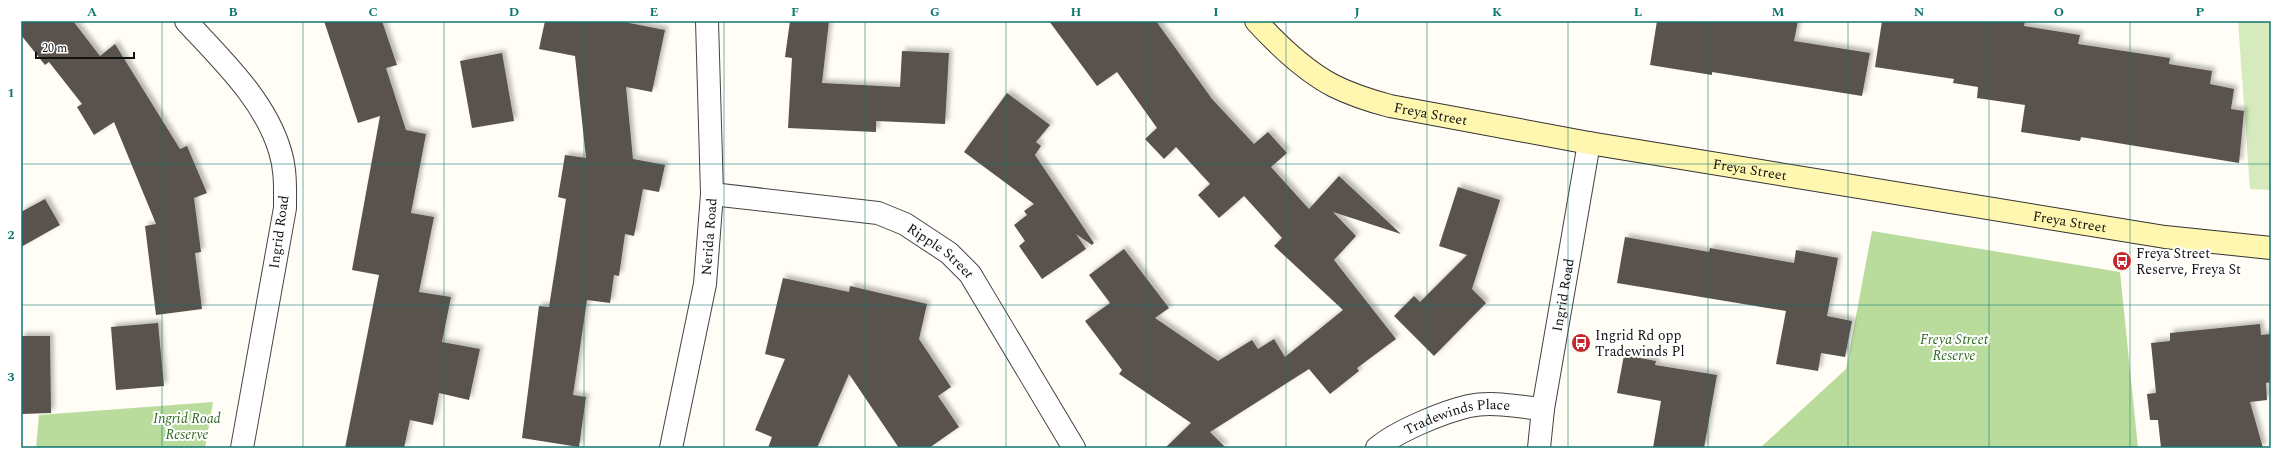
<svg xmlns="http://www.w3.org/2000/svg" width="2292" height="469" viewBox="0 0 2292 469" font-family="Spectral,serif">
  <style>
    .green { fill: #d5ebbd }
    .forest { fill: #b9dc9c }
    .building { fill: #5a524d; filter: url(#shadow) }
    .lines { fill: none; stroke-linecap: round; stroke-linejoin: round }
    .street-casing { stroke: #444; stroke-width: 24 }
    .secondary-casing { stroke: #333; stroke-width: 24 }
    .street { stroke: #fff; stroke-width: 22 }
    .secondary { stroke: #fff6b0; stroke-width: 22 }
    .grid { fill: none; stroke: #0f766e; stroke-width: 1; stroke-opacity: 0.55 }
    .labels { text-anchor: middle; dominant-baseline: central; stroke-width: 4; stroke-linejoin: round; paint-order: stroke }
    .street-label { font-size: 14px; fill: #111; stroke: #fff }
    .poi-label { font-size: 14px; fill: #111; stroke: #fff; text-anchor: start }
    .park-label { font-size: 14px; font-style: italic; fill: #2f6b1f; stroke: #fff }
    .neatline { fill: none; stroke: #0f766e; stroke-width: 1.5 }
    .grid-label { font-size: 13px; text-anchor: middle; font-weight: bold; fill: #0f766e }
  </style>
  <defs>
    <filter id="shadow"><feDropShadow dx="3.5" dy="-3.5" stdDeviation="2" flood-color="#0004"/></filter>
  </defs>
  <rect width="100%" height="100%" fill="#fffdf5"/>
  <path class="green" d="M 2238,21 L 2271,21 L 2271,190 L 2250,189 Z"/>
  <g class="forest">
    <path d="M 1872,231 L 2120,272 L 2138,448 L 1760,448 L 1846,369 Z"/>
    <path d="M 213,402 L 205,448 L 36,448 L 39,415 Z"/>
  </g>
  <g class="building">
    <path d="M 21,21 L 73,21 L 100,56 L 115,44 L 180,149 L 187,146 L 207,193 L 194,198 L 201,252 L 195,253 L 202,309 L 156,315 L 145,226 L 156,224 L 114,122 L 94,135 L 77,107 L 82,104 L 49,62 L 45,65 L 21,35 Z"/>
    <path d="M 324,21 L 382,21 L 397,65 L 386,68 L 406,130 L 426,134 L 411,213 L 434,217 L 419,292 L 451,297 L 442,342 L 480,349 L 469,400 L 439,393 L 433,425 L 410,420 L 404,448 L 345,448 L 379,275 L 352,270 L 380,116 L 358,123 Z"/>
    <path d="M 545,21 L 619,21 L 665,30 L 652,92 L 626,87 L 633,159 L 665,165 L 659,192 L 643,189 L 634,236 L 625,234 L 619,276 L 614,275 L 610,303 L 587,300 L 573,395 L 586,397 L 579,447 L 522,438 L 539,306 L 549,307 L 566,199 L 558,197 L 565,155 L 586,158 L 575,56 L 539,49 Z"/>
    <path d="M 790,21 L 829,21 L 822,83 L 900,87 L 902,51 L 949,53 L 945,124 L 876,121 L 876,132 L 788,128 L 792,58 L 785,57 Z"/>
    <path d="M 1049,21 L 1156,21 L 1212,99 L 1254,144 L 1268,132 L 1287,153 L 1271,167 L 1309,209 L 1339,176 L 1401,234 L 1333,212 L 1356,236 L 1334,260 L 1396,339 L 1357,368 L 1359,371 L 1330,394 L 1309,369 L 1210,432 L 1226,448 L 1165,448 L 1191,423 L 1119,374 L 1122,370 L 1085,321 L 1110,303 L 1089,275 L 1124,249 L 1169,308 L 1155,318 L 1218,361 L 1252,340 L 1258,349 L 1274,339 L 1285,357 L 1343,310 L 1274,246 L 1282,238 L 1244,196 L 1219,218 L 1198,195 L 1210,184 L 1176,147 L 1164,159 L 1145,139 L 1157,128 L 1117,72 L 1097,86 Z"/>
    <path d="M 1657,21 L 1798,21 L 1794,41 L 1870,53 L 1862,96 L 1712,72 L 1712,75 L 1650,65 Z"/>
    <path d="M 1882,21 L 2025,21 L 2024,26 L 2080,35 L 2078,44 L 2170,58 L 2169,64 L 2212,71 L 2210,84 L 2234,89 L 2231,109 L 2244,111 L 2239,163 L 2081,137 L 2080,141 L 2021,132 L 2025,105 L 1977,98 L 1978,87 L 1953,83 L 1954,79 L 1875,67 Z"/>
    <path d="M 502,53 L 514,121 L 472,128 L 460,61 Z"/>
    <path d="M 1007,93 L 1050,125 L 1036,142 L 1041,146 L 1035,155 L 1094,243 L 1092,245 L 1076,234 L 1086,249 L 1042,279 L 1019,246 L 1025,241 L 1014,225 L 1027,215 L 1024,211 L 1034,204 L 964,152 Z"/>
    <path d="M 1458,187 L 1500,200 L 1472,289 L 1486,303 L 1434,356 L 1394,316 L 1414,296 L 1420,302 L 1467,255 L 1439,246 Z"/>
    <path d="M 45,199 L 60,225 L 21,247 L 21,212 Z"/>
    <path d="M 1625,237 L 1709,252 L 1710,248 L 1794,263 L 1796,250 L 1838,258 L 1827,316 L 1852,321 L 1845,357 L 1821,353 L 1818,371 L 1776,364 L 1786,311 L 1617,283 Z"/>
    <path d="M 783,278 L 849,292 L 850,286 L 927,304 L 919,339 L 951,387 L 938,396 L 959,427 L 929,448 L 899,448 L 849,374 L 817,448 L 768,448 L 772,437 L 755,430 L 785,359 L 765,354 Z"/>
    <path d="M 158,323 L 164,386 L 116,390 L 111,327 Z"/>
    <path d="M 2260,324 L 2261,335 L 2271,334 L 2271,382 L 2266,383 L 2267,400 L 2250,402 L 2263,448 L 2161,448 L 2158,420 L 2150,420 L 2147,394 L 2156,393 L 2151,343 L 2170,341 L 2170,333 Z"/>
    <path d="M 21,336 L 50,336 L 51,413 L 21,414 Z"/>
    <path d="M 1624,355 L 1656,361 L 1655,365 L 1717,375 L 1704,448 L 1653,448 L 1661,401 L 1617,393 Z"/>
  </g>
  <g class="lines">
    <g class="street-casing">
      <g id="street">
        <path d="M 186,21 C 221,59 265,100 280,151 C 286,170 285,189 285,208 L 242,448"/>
        <path id="s1" d="M 712,194 L 878,213 L 905,224 L 949,253 L 970,274 L 1074,448"/>
        <path id="s2" d="M 671,448 L 705,284 L 712,194 L 707,21"/>
        <path id="s3" d="M 1377,448 C 1397,431 1443,412 1469,406 C 1493,401 1519,407 1543,409"/>
        <path id="s4" d="M 1539,448 L 1543,409 L 1589,143"/>
      </g>
    </g>
    <g class="secondary-casing">
      <g id="secondary">
        <path id="s5" d="M 1256,21 C 1278,45 1305,71 1334,86 C 1352,95 1371,101 1390,106 L 1589,143 L 2165,237 L 2271,248"/>
      </g>
    </g>
    <use href="#street" class="street"/>
    <use href="#secondary" class="secondary"/>
  </g>
  <path class="grid" d="M 162,21 L 162,448M 303,21 L 303,448M 444,21 L 444,448M 584,21 L 584,448M 724,21 L 724,448M 865,21 L 865,448M 1006,21 L 1006,448M 1146,21 L 1146,448M 1286,21 L 1286,448M 1427,21 L 1427,448M 1568,21 L 1568,448M 1708,21 L 1708,448M 1848,21 L 1848,448M 1989,21 L 1989,448M 2130,21 L 2130,448M 21,164 L 2271,164M 21,305 L 2271,305"/>
  <defs>
    <g id="bus-disc" transform="scale(1)"><circle r="9.5" fill="#c4262e" stroke="#fff"/><path d="M-5-6H5V4H4V6H2V4H-2V6H-4V4H-5ZM-3.5-4V0h7V-4ZM-3.5 1.2v1.5H-2V1.2ZM2 1.2v1.5H3.5V1.2Z" fill="#fff"/></g>
  </defs>
  <g fill-rule="evenodd">
    <use href="#bus-disc" x="2122" y="261"/>
    <use href="#bus-disc" x="1581" y="343"/>
  </g>
  <g class="labels">
    <g class="street-label">
      <text stroke="none"><textPath href="#s5" startOffset="203">Freya Street</textPath></text>
      <text stroke="none"><textPath href="#s5" startOffset="527">Freya Street</textPath></text>
      <text stroke="none"><textPath href="#s5" startOffset="851">Freya Street</textPath></text>
      <text transform="translate(279 232) rotate(-82)">Ingrid Road</text>
      <text stroke="none"><textPath href="#s2" startOffset="215">Nerida Road</textPath></text>
      <text stroke="none"><textPath href="#s1" startOffset="241">Ripple Street</textPath></text>
      <text stroke="none"><textPath href="#s4" startOffset="155">Ingrid Road</textPath></text>
      <text stroke="none"><textPath href="#s3" startOffset="88">Tradewinds Place</textPath></text>
    </g>
    <g class="poi-label">
      <text x="2136" y="253">Freya Street<tspan x="2136" dy="16">Reserve, Freya St</tspan></text>
      <text x="1595" y="335">Ingrid Rd opp<tspan x="1595" dy="16">Tradewinds Pl</tspan></text>
    </g>
    <g class="park-label">
      <text x="1954" y="339">Freya Street<tspan x="1954" dy="16">Reserve</tspan></text>
      <text x="187" y="418">Ingrid Road<tspan x="187" dy="16">Reserve</tspan></text>
    </g>
  </g>
  <rect width="2292" height="469" fill="none" stroke="#ffffff" stroke-width="44"/>
  <path d="M36 52v6h98v-6" fill="none" stroke="#111111" stroke-width="2"/>
  <text x="42" y="52" font-size="12" fill="#111111" stroke="#ffffff" stroke-width="3" paint-order="stroke">20 m</text>
  <rect x="22" y="22" width="2248" height="425" class="neatline"/>
  <g class="grid-label">
    <text x="92" y="16">A</text>
    <text x="233" y="16">B</text>
    <text x="373" y="16">C</text>
    <text x="514" y="16">D</text>
    <text x="654" y="16">E</text>
    <text x="795" y="16">F</text>
    <text x="935" y="16">G</text>
    <text x="1076" y="16">H</text>
    <text x="1216" y="16">I</text>
    <text x="1357" y="16">J</text>
    <text x="1497" y="16">K</text>
    <text x="1638" y="16">L</text>
    <text x="1778" y="16">M</text>
    <text x="1919" y="16">N</text>
    <text x="2059" y="16">O</text>
    <text x="2200" y="16">P</text>
    <text x="11" y="97">1</text>
    <text x="11" y="239">2</text>
    <text x="11" y="381">3</text>
  </g>
</svg>
